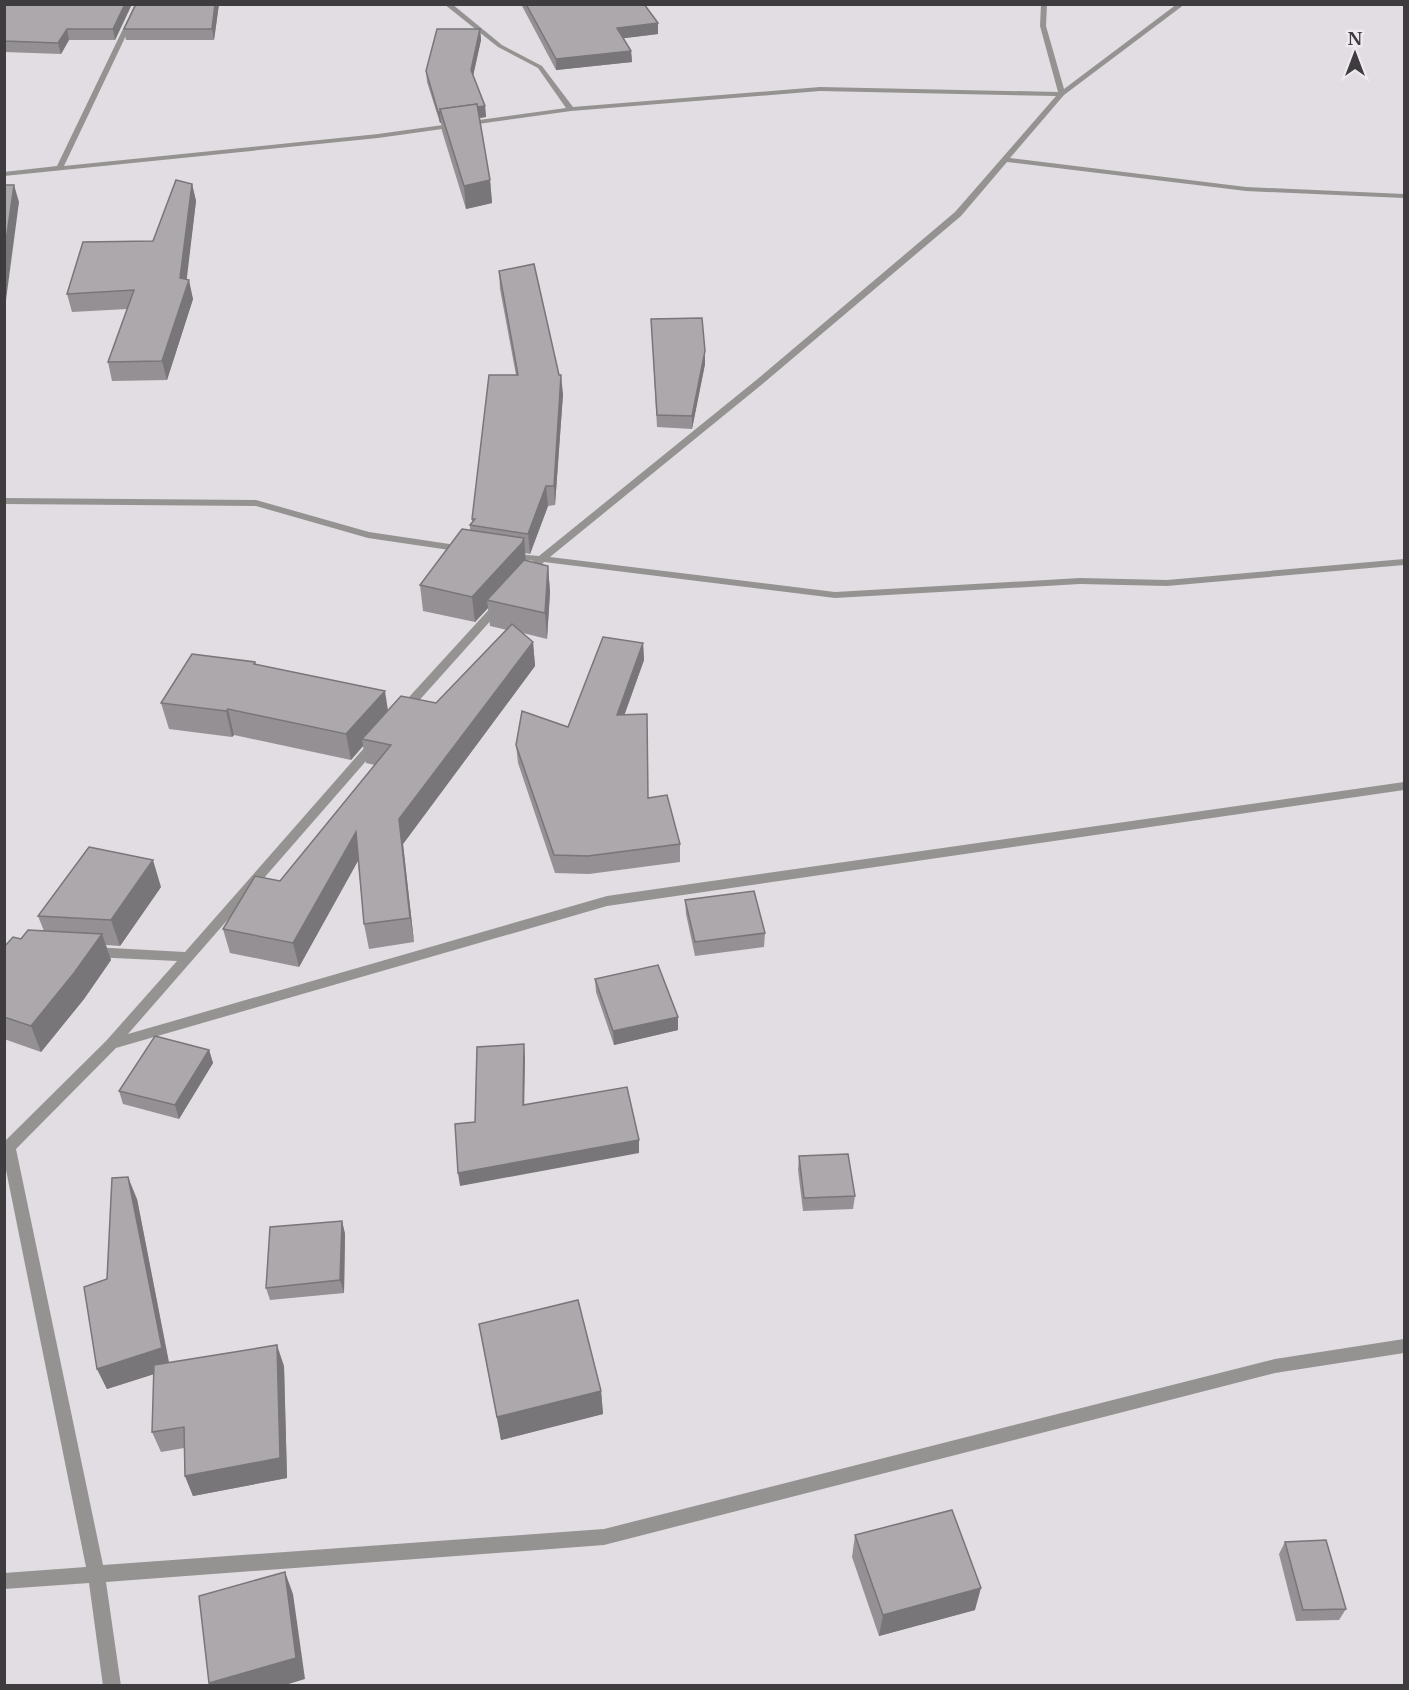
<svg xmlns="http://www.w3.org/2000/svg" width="1409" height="1690" viewBox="0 0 1409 1690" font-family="'Libre Baskerville',serif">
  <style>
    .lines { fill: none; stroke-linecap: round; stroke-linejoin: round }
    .minor { fill: #959391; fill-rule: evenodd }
    .wall { fill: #949094 }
    .shaded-wall { fill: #787678 }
    .building { fill: #aca8ac; stroke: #787678; stroke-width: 1.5 }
  </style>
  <rect width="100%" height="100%" fill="#e1dde2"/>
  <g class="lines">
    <g class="minor">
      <path d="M 135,4 L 141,4 L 64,166 L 378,134 L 566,108 L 538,68 L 498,47 L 444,4 L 452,4 L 502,45 L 542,66 L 573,107 L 820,87 L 1058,92 L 1040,26 L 1041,4 L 1047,4 L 1046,26 L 1064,89 L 1177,4 L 1185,4 L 1064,95 L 1010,158 L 1246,187 L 1404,194 L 1404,198 L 1246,191 L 1007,162 L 961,216 L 766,381 L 550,557 L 835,592 L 1080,578 L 1167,580 L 1404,559 L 1404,565 L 1167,586 L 1080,584 L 835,598 L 544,562 L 530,577 L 522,577 L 521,575 L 534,561 L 506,557 L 506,553 L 539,556 L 760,377 L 955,212 L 1056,96 L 820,91 L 571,111 L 378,138 L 4,176 L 4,172 L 57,166 Z"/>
      <path d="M 4,498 L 256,500 L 369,532 L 463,546 L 468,549 L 463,552 L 368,538 L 256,506 L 4,504 Z"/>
      <path d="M 498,603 L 503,606 L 502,608 L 407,714 L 399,714 L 397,711 L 399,708 L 494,604 Z"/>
      <path d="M 376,738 L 382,742 L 380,745 L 128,1034 L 607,896 L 1404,782 L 1404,790 L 607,906 L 116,1048 L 16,1149 L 103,1565 L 604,1529 L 1275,1359 L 1404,1339 L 1404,1353 L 1275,1373 L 604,1545 L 106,1582 L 121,1686 L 103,1686 L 89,1583 L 4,1589 L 4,1573 L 86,1567 L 4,1160 L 4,1142 L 106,1041 L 177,961 L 93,957 L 89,955 L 87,952 L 89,949 L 93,947 L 185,952 L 372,739 Z"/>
    </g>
  </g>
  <g class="wall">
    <path d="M 4,4 L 132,4 L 115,40 L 69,40 L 61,54 L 4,52 Z"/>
    <path d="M 219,4 L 214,40 L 126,40 L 124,29 Z"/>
    <path d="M 521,4 L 644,4 L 658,23 L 658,34 L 623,38 L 631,51 L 632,62 L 556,70 Z"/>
    <path d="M 480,29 L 481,40 L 473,75 L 485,106 L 486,117 L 479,118 L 490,180 L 492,203 L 466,209 L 442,131 L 441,123 L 440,123 L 427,82 L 426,71 Z"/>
    <path d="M 192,184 L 196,201 L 186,279 L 193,299 L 167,380 L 112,381 L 108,362 L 127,309 L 72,312 L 67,294 L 153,241 Z"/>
    <path d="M 499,271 L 563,394 L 555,505 L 548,506 L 530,554 L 525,553 L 526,560 L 548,566 L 550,592 L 547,639 L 523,633 L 533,642 L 535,666 L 403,844 L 414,942 L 369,949 L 364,924 L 358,861 L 299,967 L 230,953 L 223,929 L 280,881 L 375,765 L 366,763 L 363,746 L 351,760 L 234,735 L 232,737 L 169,729 L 161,703 L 255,662 L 256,664 L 388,710 L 436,703 L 507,630 L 490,626 L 488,608 L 475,622 L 423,611 L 420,585 L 470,530 L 470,525 L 472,522 L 472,519 L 516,375 L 500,289 Z"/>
    <path d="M 651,319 L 705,364 L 692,429 L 657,427 Z"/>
    <path d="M 643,643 L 644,660 L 624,715 L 648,798 L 680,844 L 680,862 L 589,874 L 555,873 L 518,763 L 516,745 L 568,727 Z"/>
    <path d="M 161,887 L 120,946 L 106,945 L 111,960 L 84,999 L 41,1052 L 4,1039 L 4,947 L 44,931 L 38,916 Z"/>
    <path d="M 685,900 L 765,933 L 764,947 L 695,956 L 686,914 Z"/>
    <path d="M 595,979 L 678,1017 L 678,1030 L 614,1045 L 596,992 Z"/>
    <path d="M 209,1050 L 213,1063 L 179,1119 L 123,1104 L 119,1091 Z"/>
    <path d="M 799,1156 L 855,1196 L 853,1209 L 803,1211 L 798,1170 Z"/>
    <path d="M 137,1199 L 169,1362 L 284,1366 L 287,1478 L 193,1496 L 185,1476 L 184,1448 L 161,1452 L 152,1432 L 154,1374 L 107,1389 L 97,1369 L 107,1279 Z"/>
    <path d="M 342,1221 L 345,1234 L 344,1293 L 270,1300 L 266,1288 Z"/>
    <path d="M 479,1324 L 601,1391 L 603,1414 L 501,1440 Z"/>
    <path d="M 855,1535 L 975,1610 L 879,1636 L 852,1557 Z"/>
    <path d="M 1285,1542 L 1346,1609 L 1339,1620 L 1296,1621 L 1279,1554 Z"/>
  </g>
  <g class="shaded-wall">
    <path d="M 125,4 L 132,4 L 115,40 L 113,29 Z"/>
    <path d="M 215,4 L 219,4 L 214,40 L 212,29 Z"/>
    <path d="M 658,23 L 658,34 L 618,39 L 617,28 Z"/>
    <path d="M 67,29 L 69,40 L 61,54 L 58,43 Z"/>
    <path d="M 480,29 L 481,40 L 472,81 L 471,70 Z"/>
    <path d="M 631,51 L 632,62 L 556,70 L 556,59 Z"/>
    <path d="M 485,106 L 486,117 L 444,123 L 441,112 Z"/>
    <path d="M 438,112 L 440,112 L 441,123 L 440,123 Z"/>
    <path d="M 490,180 L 492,203 L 466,209 L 464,186 Z"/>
    <path d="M 192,184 L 196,201 L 185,294 L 189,280 L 193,299 L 167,380 L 162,361 L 180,278 Z"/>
    <path d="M 14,185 L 19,202 L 4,315 L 4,255 Z"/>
    <path d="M 705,351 L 705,364 L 692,429 L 692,416 Z"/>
    <path d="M 561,375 L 563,394 L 555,505 L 554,486 Z"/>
    <path d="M 546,486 L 548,506 L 530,554 L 528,534 Z"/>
    <path d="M 524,538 L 526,563 L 487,600 L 488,608 L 475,622 L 472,597 Z"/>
    <path d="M 548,566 L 550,592 L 547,639 L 545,613 Z"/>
    <path d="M 533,642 L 535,666 L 403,844 L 414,942 L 410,918 L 399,819 Z"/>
    <path d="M 643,643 L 644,660 L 618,733 L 617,715 Z"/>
    <path d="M 385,691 L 389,717 L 362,739 L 363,746 L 351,760 L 346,734 Z"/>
    <path d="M 228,709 L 234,735 L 232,737 L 226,711 Z"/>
    <path d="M 356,832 L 360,857 L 299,967 L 293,943 Z"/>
    <path d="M 153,860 L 161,887 L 120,946 L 111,920 Z"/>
    <path d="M 102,934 L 111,960 L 84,999 L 41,1052 L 31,1026 Z"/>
    <path d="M 678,1017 L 678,1030 L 614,1045 L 613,1031 Z"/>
    <path d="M 524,1044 L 525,1058 L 524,1118 L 523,1105 Z"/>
    <path d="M 209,1050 L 213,1063 L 179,1119 L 175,1105 Z"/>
    <path d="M 639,1140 L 639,1153 L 460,1186 L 458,1173 Z"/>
    <path d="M 128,1177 L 137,1199 L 170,1369 L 107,1389 L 97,1369 Z"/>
    <path d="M 342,1221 L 345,1234 L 344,1293 L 340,1280 Z"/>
    <path d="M 277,1345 L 284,1366 L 287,1478 L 193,1496 L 185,1476 Z"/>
    <path d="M 601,1391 L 603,1414 L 501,1440 L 497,1417 Z"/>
    <path d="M 285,1572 L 293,1594 L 305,1679 L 282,1686 L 210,1686 L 209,1683 Z"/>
    <path d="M 981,1588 L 975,1610 L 879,1636 L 883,1615 Z"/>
  </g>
  <g class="building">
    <path d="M 4,4 L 125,4 L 113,29 L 67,29 L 58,43 L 4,41 Z"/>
    <path d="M 136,4 L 215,4 L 212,29 L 124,29 Z"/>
    <path d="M 526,4 L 644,4 L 658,23 L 617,28 L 631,51 L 556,59 Z"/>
    <path d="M 437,29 L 480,29 L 471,70 L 485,106 L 477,107 L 477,104 L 440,109 L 441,112 L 438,112 L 426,71 Z"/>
    <path d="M 477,104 L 490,180 L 464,186 L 440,109 Z"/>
    <path d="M 176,180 L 192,184 L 180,278 L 189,280 L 162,361 L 108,362 L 134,290 L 67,294 L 83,242 L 153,241 Z"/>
    <path d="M 4,185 L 14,185 L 4,255 Z"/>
    <path d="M 534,264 L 559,375 L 561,375 L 554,486 L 546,486 L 528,534 L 470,525 L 475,519 L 472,519 L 489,375 L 518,375 L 499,271 Z"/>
    <path d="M 702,318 L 705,351 L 692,416 L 657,415 L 651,319 Z"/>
    <path d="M 462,529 L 524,538 L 522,543 L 472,597 L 420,585 Z"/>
    <path d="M 524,560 L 548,566 L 545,613 L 487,600 Z"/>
    <path d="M 512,624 L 533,642 L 399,819 L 410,918 L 364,924 L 356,832 L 293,943 L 223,929 L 255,876 L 280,881 L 391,745 L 362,739 L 401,696 L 436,703 Z"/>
    <path d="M 603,637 L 643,643 L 617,715 L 647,714 L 648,798 L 667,795 L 680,844 L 588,856 L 554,855 L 516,745 L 522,711 L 568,727 Z"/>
    <path d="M 192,654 L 255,662 L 254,664 L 385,691 L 346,734 L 228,709 L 226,711 L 161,703 Z"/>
    <path d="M 89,847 L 153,860 L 111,920 L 38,916 Z"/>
    <path d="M 754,891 L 765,933 L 695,942 L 685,900 Z"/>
    <path d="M 28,930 L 102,934 L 74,973 L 31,1026 L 4,1017 L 4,947 L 13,937 L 21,939 Z"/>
    <path d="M 658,965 L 678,1017 L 613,1031 L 595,979 Z"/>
    <path d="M 155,1036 L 209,1050 L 175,1105 L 119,1091 Z"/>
    <path d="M 524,1044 L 523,1105 L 627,1087 L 639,1140 L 458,1173 L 455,1124 L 475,1122 L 477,1047 Z"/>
    <path d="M 848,1154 L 855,1196 L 804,1198 L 799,1156 Z"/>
    <path d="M 128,1177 L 162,1348 L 97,1369 L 84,1287 L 107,1279 L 112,1178 Z"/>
    <path d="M 342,1221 L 340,1280 L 266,1288 L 270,1227 Z"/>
    <path d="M 578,1300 L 601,1391 L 497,1417 L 479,1324 Z"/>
    <path d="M 277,1345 L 280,1458 L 185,1476 L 184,1427 L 152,1432 L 154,1365 Z"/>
    <path d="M 952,1510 L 981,1588 L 883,1615 L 855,1535 Z"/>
    <path d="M 1326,1540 L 1346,1609 L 1303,1610 L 1285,1542 Z"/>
    <path d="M 285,1572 L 296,1658 L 209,1683 L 199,1596 Z"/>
  </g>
  <rect width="1409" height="1690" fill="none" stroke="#3e3c3e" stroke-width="12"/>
  <g transform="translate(1355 54)" stroke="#eeeaef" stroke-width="4.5" paint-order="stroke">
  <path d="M0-4.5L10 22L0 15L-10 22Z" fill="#3e3c3e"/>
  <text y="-9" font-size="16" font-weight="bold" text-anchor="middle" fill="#3e3c3e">N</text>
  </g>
</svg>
